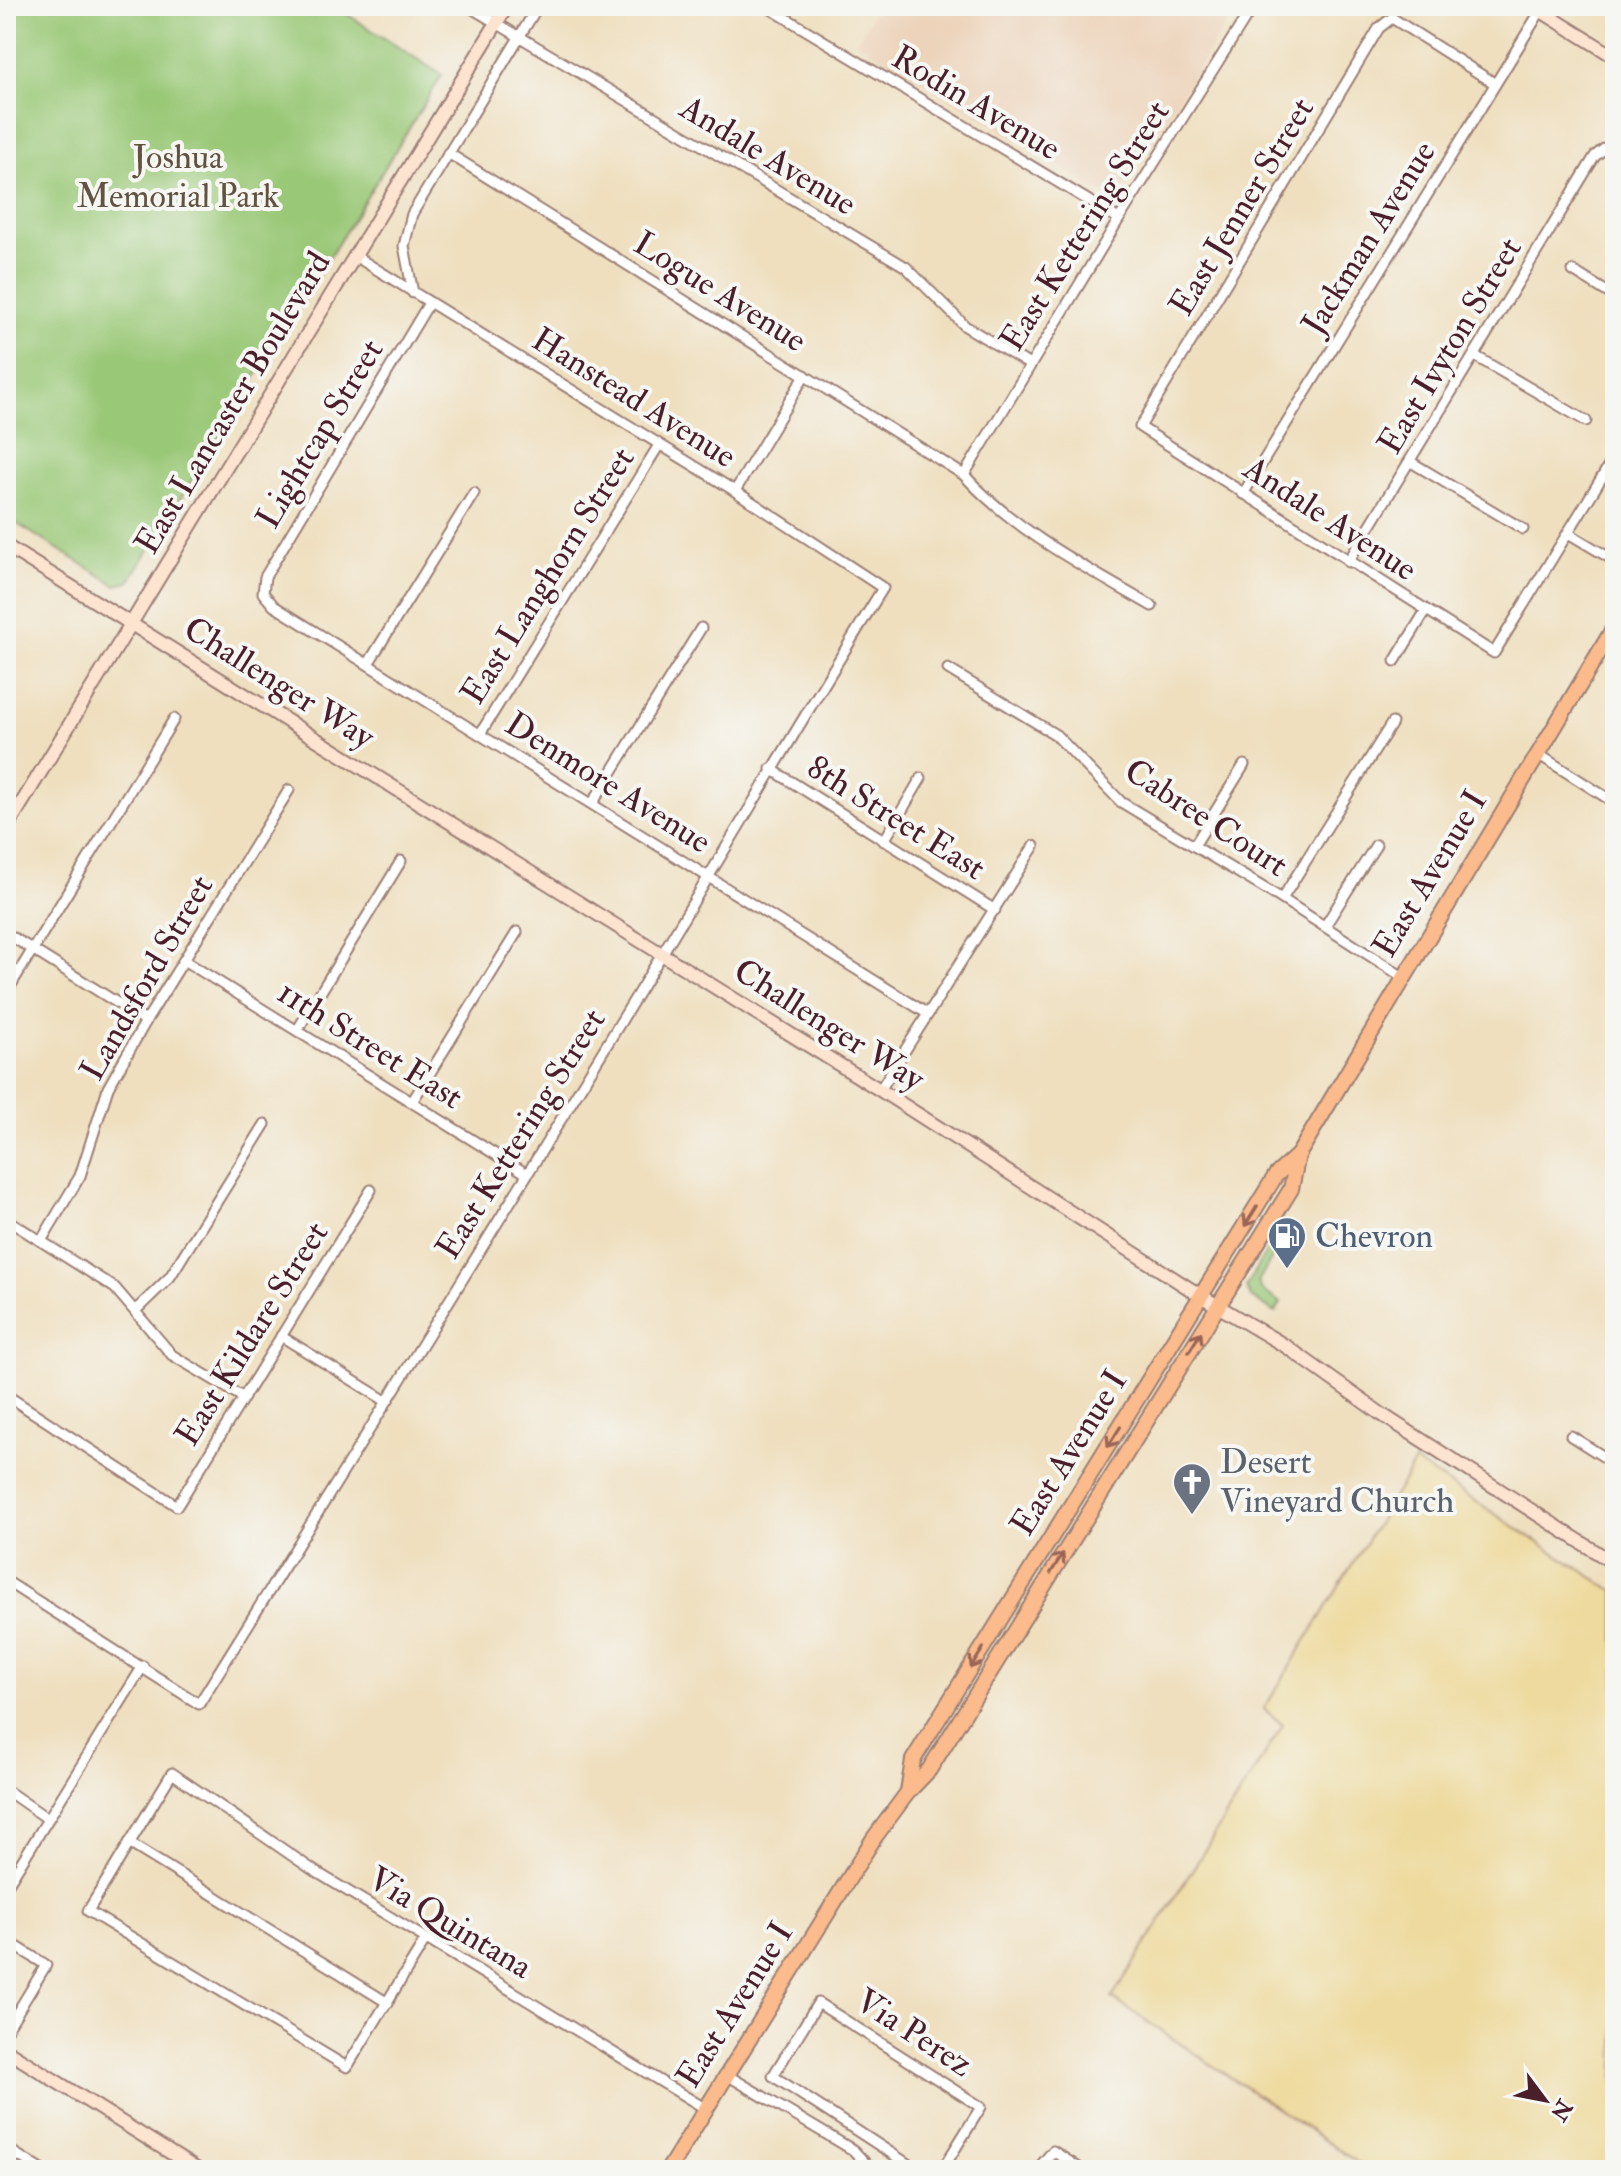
<svg xmlns="http://www.w3.org/2000/svg" width="1621" height="2176" viewBox="0 0 1621 2176" font-family="'IM FELL Double Pica',serif">
  <style>
    .built { fill: #ecd2b8 }
    .green { fill: #99c876; stroke: #727450; stroke-width: 2 }
    .sand { fill: #eeda9e; stroke: #9c7c64; stroke-width: 2 }
    .lines { fill: none; stroke-linecap: round; stroke-linejoin: round }
    .street-casing { stroke: #9c7f75; stroke-width: 13 }
    .secondary-casing { stroke: #9c7f75; stroke-width: 16 }
    .primary-casing { stroke: #9c7f75; stroke-width: 18 }
    .street { stroke: #fff; stroke-width: 9 }
    .secondary { stroke: #fde4d1; stroke-width: 12 }
    .primary { stroke: #fbbb8c; stroke-width: 14 }
    .oneway { stroke: #9a6557 }
    .labels { text-anchor: middle; dominant-baseline: central; stroke-width: 8; stroke-linejoin: round; paint-order: stroke }
    .street-label { font-size: 34px; fill: #4a1f2b; stroke: #f6f6f2 }
    .park-label { font-size: 34px; fill: #625242; stroke: #f6f6f2 }
    .service-label { font-size: 34px; fill: #4e5e75; stroke: #f6f6f2; text-anchor: start }
    .worship-label { font-size: 34px; fill: #5b616d; stroke: #f6f6f2; text-anchor: start }
  </style>
  <rect width="100%" height="100%" fill="#f6f6f2"/>
  <filter id="ink" filterUnits="userSpaceOnUse"><feTurbulence type="fractalNoise" baseFrequency=".0125" numOctaves="2"/><feDisplacementMap in="SourceGraphic" scale="16" xChannelSelector="R" yChannelSelector="G"/><feConvolveMatrix kernelMatrix="1 2 1 2 8 2 1 2 1" color-interpolation-filters="sRGB"/></filter>
  <filter id="wash" filterUnits="userSpaceOnUse"><feTurbulence type="fractalNoise" baseFrequency=".006" numOctaves="4" result="noise"/><feDisplacementMap in="SourceGraphic" scale="32" xChannelSelector="R" yChannelSelector="G"/><feGaussianBlur stdDeviation="1.8" result="paint"/><feColorMatrix in="noise" values="0 0 0 0 0 0 0 0 0 0 0 0 0 0 0 0 0 1.4 0 .05"/><feComposite in="paint" operator="in"/></filter>
  <g filter="url(#wash)">
    <rect width="100%" height="100%" fill="#efdfbf"/>
    <path class="built" d="M 878,6 L 1237,6 L 1116,201 L 856,42 Z"/>
    <g class="green">
      <path d="M 6,6 L 334,6 L 442,75 L 129,582 L 116,585 L 6,517 Z"/>
      <path d="M 1279,1230 L 1284,1237 L 1258,1282 L 1262,1290 L 1281,1303 L 1275,1313 L 1251,1297 L 1246,1287 Z"/>
    </g>
    <path class="sand" d="M 1415,1462 L 1615,1592 L 1615,2170 L 1369,2170 L 1112,1998 L 1283,1725 L 1264,1709 Z"/>
  </g>
  <g filter="url(#ink)">
    <g class="lines">
      <g class="street-casing">
        <g id="street">
          <path d="M 468,6 L 906,267 L 965,326 L 1030,365"/>
          <path d="M 766,6 L 1119,219"/>
          <path d="M 1494,83 L 1392,18 L 1379,28 L 1140,427 L 1494,653 L 1615,456"/>
          <path d="M 448,153 L 964,475 C 1016,532 1086,568 1152,606"/>
          <path d="M 1573,271 L 1615,297"/>
          <path d="M 413,293 L 404,246 L 412,214 L 538,6"/>
          <path d="M 429,303 L 265,577 L 263,593 L 274,606 L 928,1014"/>
          <path d="M 1475,356 L 1586,421"/>
          <path d="M 1411,462 L 1523,529"/>
          <path d="M 964,475 L 1119,219 L 1253,6"/>
          <path d="M 735,491 L 805,375"/>
          <path d="M 1243,494 L 1541,10"/>
          <path d="M 1568,533 L 1615,561"/>
          <path d="M 1348,562 L 1595,156 L 1604,149 L 1615,153"/>
          <path d="M 1395,661 L 1425,612"/>
          <path d="M 368,664 L 474,493"/>
          <path d="M 948,669 L 1056,735 L 1121,802 L 1282,899 L 1403,977"/>
          <path d="M 480,734 L 659,445"/>
          <path d="M 1538,754 L 1615,803"/>
          <path d="M 771,769 L 995,910"/>
          <path d="M 592,804 L 701,628"/>
          <path d="M 884,841 L 921,778"/>
          <path d="M 1194,846 L 1244,765"/>
          <path d="M 1282,899 L 1392,723"/>
          <path d="M 1325,926 L 1376,845"/>
          <path d="M 6,933 L 146,1021"/>
          <path d="M 185,961 L 527,1174"/>
          <path d="M 6,993 L 174,719"/>
          <path d="M 298,1029 L 401,861"/>
          <path d="M 880,1090 L 1034,846"/>
          <path d="M 412,1102 L 517,932"/>
          <path d="M 6,1219 L 115,1288 L 172,1355 L 244,1398"/>
          <path d="M 41,1241 L 80,1176 L 108,1088 L 146,1021 L 289,790"/>
          <path d="M 136,1310 L 170,1277 L 265,1124"/>
          <path d="M 281,1336 L 386,1401"/>
          <path d="M 6,1395 L 177,1506 L 371,1190"/>
          <path d="M 1571,1436 L 1615,1464"/>
          <path d="M 6,1581 L 199,1704 C 354,1454 510,1205 662,954 C 736,832 808,709 883,588 L 735,491 L 355,256"/>
          <path d="M 6,1790 L 48,1819"/>
          <path d="M 129,1843 L 388,2003"/>
          <path d="M 6,1887 L 143,1666"/>
          <path d="M 426,1939 L 347,2067 L 88,1911 L 172,1773 L 313,1870 L 706,2109"/>
          <path d="M 6,1940 L 46,1965 L 6,2031"/>
          <path d="M 727,2075 L 853,2150 L 872,2170"/>
          <path d="M 6,2148 L 42,2170"/>
          <path d="M 917,2170 L 773,2076 L 818,2003 L 981,2107 L 942,2170"/>
          <path d="M 1037,2170 L 1053,2151 L 1082,2170"/>
        </g>
      </g>
      <g class="secondary-casing">
        <g id="secondary">
          <path d="M 1533,6 L 1615,57"/>
          <path d="M 6,546 L 880,1090 L 1201,1296 L 1287,1347 L 1381,1414 L 1615,1564"/>
          <path d="M 6,829 L 507,6"/>
          <path d="M 6,2050 L 198,2170"/>
        </g>
      </g>
      <g class="primary-casing">
        <g id="primary">
          <path d="M 908,1792 L 913,1760 L 1276,1175 L 1298,1155 L 1615,626"/>
          <path d="M 668,2170 L 874,1838 L 908,1792 L 929,1770 L 1291,1189 L 1298,1155"/>
        </g>
      </g>
      <use href="#street" class="street"/>
      <use href="#secondary" class="secondary"/>
      <use href="#primary" class="primary"/>
    </g>
    <defs><path id="oneway-shaft" d="M-6 0H5M1.5-3L5.5 0L1.5 3" fill="none" stroke-width="1.6" stroke-linecap="round" stroke-linejoin="round" transform="scale(2)"/></defs>
    <g class="oneway">
      <use href="#oneway-shaft" transform="translate(1251 1216) rotate(122)"/>
      <use href="#oneway-shaft" transform="translate(1195 1342) rotate(-58)"/>
      <use href="#oneway-shaft" transform="translate(1114 1437) rotate(122)"/>
      <use href="#oneway-shaft" transform="translate(1057 1563) rotate(-58)"/>
      <use href="#oneway-shaft" transform="translate(977 1658) rotate(122)"/>
    </g>
  </g>
  <defs>
    <g id="fuel-pin" transform="scale(2)"><path d="M0 17L-7.5 6A9.5 9.5 0 1 1 7.5 6Z" fill="#5c6f8a" stroke="#f6f6f2"/><path d="M-5.5-6h7V0h2V4h1.3V-2.5L3-4.5l.8-.8L6-3V5H2.5V1h-1V6h-7ZM-4.2-4.7v3.2H.2V-4.7Z" fill="#fff"/></g>
    <g id="church-pin" transform="scale(2)"><path d="M0 17L-7.5 6A9.5 9.5 0 1 1 7.5 6Z" fill="#6b7280" stroke="#f6f6f2"/><path d="M-1.2-6h2.4v3.5h3.3v2.4h-3.3V6h-2.4V-.1h-3.3v-2.4h3.3Z" fill="#fff"/></g>
  </defs>
  <g fill-rule="evenodd">
    <use href="#fuel-pin" x="1287" y="1236"/>
    <use href="#church-pin" x="1192" y="1482"/>
  </g>
  <g class="labels">
    <g class="street-label">
      <text transform="translate(976 103) rotate(31)">Rodin Avenue</text>
      <text transform="translate(768 156) rotate(31)">Andale Avenue</text>
      <text transform="translate(1242 207) rotate(-59)">East Jenner Street</text>
      <text transform="translate(1085 226) rotate(-58)">East Kettering Street</text>
      <text transform="translate(1369 238) rotate(-58)">Jackman Avenue</text>
      <text transform="translate(720 292) rotate(32)">Logue Avenue</text>
      <text transform="translate(1450 346) rotate(-59)">East Ivyton Street</text>
      <text transform="translate(634 398) rotate(32)">Hanstead Avenue</text>
      <text transform="translate(233 403) rotate(-59)">East Lancaster Boulevard</text>
      <text transform="translate(320 434) rotate(-59)">Lightcap Street</text>
      <text transform="translate(1330 519) rotate(33)">Andale Avenue</text>
      <text transform="translate(548 576) rotate(-58)">East Langhorn Street</text>
      <text transform="translate(279 683) rotate(32)">Challenger Way</text>
      <text transform="translate(608 783) rotate(32)">Denmore Avenue</text>
      <text transform="translate(896 818) rotate(32)">8th Street East</text>
      <text transform="translate(1206 818) rotate(33)">Cabree Court</text>
      <text transform="translate(1430 874) rotate(-59)">East Avenue I</text>
      <text transform="translate(147 978) rotate(-60)">Landsford Street</text>
      <text transform="translate(829 1025) rotate(32)">Challenger Way</text>
      <text transform="translate(370 1045) rotate(32)">11th Street East</text>
      <text transform="translate(521 1134) rotate(-58)">East Kettering Street</text>
      <text transform="translate(252 1334) rotate(-58)">East Kildare Street</text>
      <text transform="translate(1069 1453) rotate(-58)">East Avenue I</text>
      <text transform="translate(450 1923) rotate(31)">Via Quintana</text>
      <text transform="translate(735 2005) rotate(-58)">East Avenue I</text>
      <text transform="translate(914 2033) rotate(33)">Via Perez</text>
    </g>
    <g class="park-label">
      <text x="178" y="157">Joshua<tspan x="178" dy="39">Memorial Park</tspan></text>
    </g>
    <g class="service-label">
      <text x="1315" y="1236">Chevron</text>
    </g>
    <g class="worship-label">
      <text x="1220" y="1462">Desert<tspan x="1220" dy="39">Vineyard Church</tspan></text>
    </g>
  </g>
  <rect width="1621" height="2176" fill="none" stroke="#f6f6f2" stroke-width="32"/>
  <g transform="translate(1545 2100) rotate(122)" stroke="#f6f6f2" stroke-width="6" paint-order="stroke">
  <path d="M0-6L14 30L0 20L-14 30Z" fill="#4a1f2b"/>
  <text y="-12" font-size="22" font-weight="bold" text-anchor="middle" fill="#4a1f2b">N</text>
  </g>
</svg>
